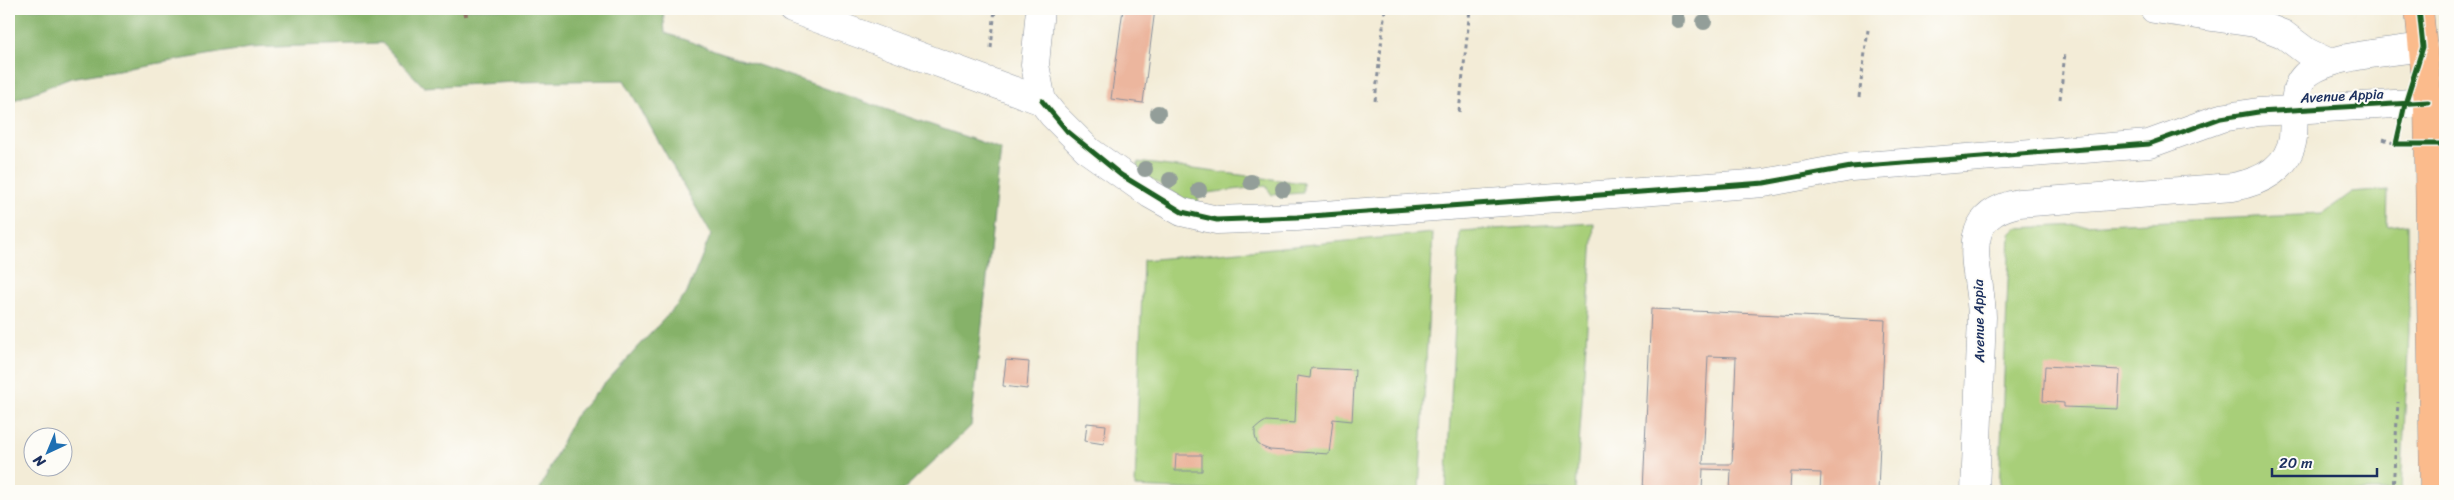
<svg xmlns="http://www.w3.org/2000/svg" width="2454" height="500" viewBox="0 0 2454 500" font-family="Sriracha,sans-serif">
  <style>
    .green { fill: #a8cf79; stroke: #627f6c }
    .forest { fill: #86b269; stroke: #507064 }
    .building { fill: #ecb69e; fill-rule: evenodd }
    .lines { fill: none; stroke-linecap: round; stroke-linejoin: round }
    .minor-casing { stroke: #878e9a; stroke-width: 29 }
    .major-casing { stroke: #878e9a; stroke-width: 29 }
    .path { stroke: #878e9a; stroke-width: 3; stroke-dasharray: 4 4; stroke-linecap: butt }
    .minor { stroke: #fff; stroke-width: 28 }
    .major { stroke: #fbbb8c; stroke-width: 28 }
    .quiet { stroke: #8d6e63; stroke-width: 4; stroke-dasharray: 8 4; stroke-linecap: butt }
    .cycleway-casing { stroke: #fdfcf7; stroke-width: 8 }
    .cycleway { stroke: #1b5e20; stroke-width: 5 }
    .tree { fill: #939e99 }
    .labels { text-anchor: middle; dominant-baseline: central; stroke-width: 4; stroke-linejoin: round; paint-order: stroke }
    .street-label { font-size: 14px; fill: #1b2f5e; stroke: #fdfcf7 }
  </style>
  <rect width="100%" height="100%" fill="#fdfcf7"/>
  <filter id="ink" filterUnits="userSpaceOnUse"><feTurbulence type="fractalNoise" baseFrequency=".02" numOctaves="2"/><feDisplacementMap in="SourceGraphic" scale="10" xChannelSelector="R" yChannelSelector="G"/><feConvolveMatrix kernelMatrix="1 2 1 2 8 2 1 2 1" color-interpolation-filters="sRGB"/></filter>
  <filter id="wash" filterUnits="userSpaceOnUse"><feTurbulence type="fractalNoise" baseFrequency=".0096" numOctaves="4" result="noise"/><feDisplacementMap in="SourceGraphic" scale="20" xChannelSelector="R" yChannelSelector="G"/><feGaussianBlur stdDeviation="1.12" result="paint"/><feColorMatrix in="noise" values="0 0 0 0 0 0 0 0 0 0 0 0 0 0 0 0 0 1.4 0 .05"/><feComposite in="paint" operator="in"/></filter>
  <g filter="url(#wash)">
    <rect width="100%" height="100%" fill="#f3ecd7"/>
    <g class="green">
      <path d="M 1138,162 L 1303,183 L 1303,193 L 1272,195 L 1266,186 L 1199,194 L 1198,203 L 1188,202 L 1137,170 Z"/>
      <path d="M 2388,190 L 2387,226 L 2408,224 L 2409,332 L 2401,491 L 1999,491 L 2010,234 L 2016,228 L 2322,214 L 2351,193 Z"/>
      <path d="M 1594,223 L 1576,491 L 1446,491 L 1460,231 Z"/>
      <path d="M 1433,233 L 1419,491 L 1219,491 L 1135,487 L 1143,260 Z"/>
    </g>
    <path class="forest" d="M 9,9 L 663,9 L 665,33 L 1001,149 L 971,426 L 902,491 L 539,491 L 574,417 L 686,295 L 711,234 L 624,80 L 515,82 L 424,87 L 382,43 L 249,48 L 71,78 L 9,102 Z"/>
    <g id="blocks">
      <g class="building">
        <path d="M 1123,9 L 1155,9 L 1143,103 L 1111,99 Z"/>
        <path d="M 1651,309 L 1885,320 L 1878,491 L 1820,491 L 1821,473 L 1791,472 L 1790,491 L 1730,491 L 1731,470 L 1703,469 L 1702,491 L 1643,491 ZM 1708,356 L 1736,357 L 1732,464 L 1703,464 Z"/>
        <path d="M 1006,360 L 1029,362 L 1027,389 L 1003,386 Z"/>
        <path d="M 2045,366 L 2120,370 L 2118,409 L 2064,407 L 2064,403 L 2043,401 Z"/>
        <path d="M 1311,368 L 1355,370 L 1352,421 L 1333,419 L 1329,454 L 1270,450 L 1262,447 L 1257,443 L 1255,436 L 1255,429 L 1261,424 L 1266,421 L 1295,423 L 1297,376 L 1310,378 Z"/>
        <path d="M 1087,423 L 1106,425 L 1104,444 L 1085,441 Z"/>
        <path d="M 1176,455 L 1202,455 L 1202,471 L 1175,471 Z"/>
      </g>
    </g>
  </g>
  <g filter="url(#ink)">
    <use href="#blocks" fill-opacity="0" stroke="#878e9a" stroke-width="1"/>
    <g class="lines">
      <g class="minor-casing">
        <g id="minor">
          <path d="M 792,9 L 1042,101"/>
          <path d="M 1040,9 L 1035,65 L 1042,101 L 1053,115 L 1089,151 L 1150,194 L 1182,212 L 1217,220 L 1297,217 L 1764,183 L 1851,167 L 2149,144 L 2221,118 L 2258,112 L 2428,102"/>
          <path d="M 2154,9 L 2255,23 L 2283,34 L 2307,52 L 2328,62"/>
          <path d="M 1975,491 L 1982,317 C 1981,269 1953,216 2019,203 L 2233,187 C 2260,182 2289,169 2293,137 C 2294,126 2293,114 2295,103 C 2296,94 2297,85 2303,78 C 2322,55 2393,52 2423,47"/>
        </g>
      </g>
      <g class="major-casing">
        <path id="major" d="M 2419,9 L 2428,102 L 2434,491"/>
      </g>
      <g class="path">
        <path d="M 991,48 L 995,9"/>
        <path d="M 1859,97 L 1868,30"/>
        <path d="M 2060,99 L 2065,53"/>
        <path d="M 1375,101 L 1385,9"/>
        <path d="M 1459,112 L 1470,9"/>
        <path d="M 2383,139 L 2396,144"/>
        <path d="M 2393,491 L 2398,402"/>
      </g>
      <use href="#minor" class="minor"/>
      <use href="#major" class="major"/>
      <path class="quiet" d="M 465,9 L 466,16"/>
      <g class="cycleway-casing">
        <g id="cycleway">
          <path d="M 2419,9 L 2423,47 L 2405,104 L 2396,144 L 2445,144"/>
          <path d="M 1042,101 L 1067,131 L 1121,175 L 1182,212 L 1217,220 L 1297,217 L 1764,183 L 1851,167 L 2149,144 L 2221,118 L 2258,112 L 2428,102"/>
        </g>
      </g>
      <use href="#cycleway" class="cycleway"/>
    </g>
    <g class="tree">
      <circle cx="1678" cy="20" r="8"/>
      <circle cx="1704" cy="22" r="8"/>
      <circle cx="1158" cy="113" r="8"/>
      <circle cx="1145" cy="169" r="8"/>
      <circle cx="1170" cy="180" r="8"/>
      <circle cx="1251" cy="182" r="8"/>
      <circle cx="1283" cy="189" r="8"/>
      <circle cx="1199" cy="190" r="8"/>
    </g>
  </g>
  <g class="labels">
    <g class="street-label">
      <text transform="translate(2342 96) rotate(-3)">Avenue Appia</text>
      <text transform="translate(1979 321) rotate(-91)">Avenue Appia</text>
    </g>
  </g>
  <rect width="2454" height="500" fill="none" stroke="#fdfcf7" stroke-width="30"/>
  <g transform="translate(48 452) rotate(224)"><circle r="24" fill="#fdfcf7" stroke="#a3aaba"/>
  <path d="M0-4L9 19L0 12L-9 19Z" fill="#1f6fb2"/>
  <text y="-8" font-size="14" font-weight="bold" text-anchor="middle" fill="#1b2f5e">N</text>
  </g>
  <path d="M2272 468v8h105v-8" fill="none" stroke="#1b2f5e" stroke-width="2.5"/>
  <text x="2279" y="468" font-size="15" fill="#1b2f5e" stroke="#fdfcf7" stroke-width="4" paint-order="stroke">20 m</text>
</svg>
